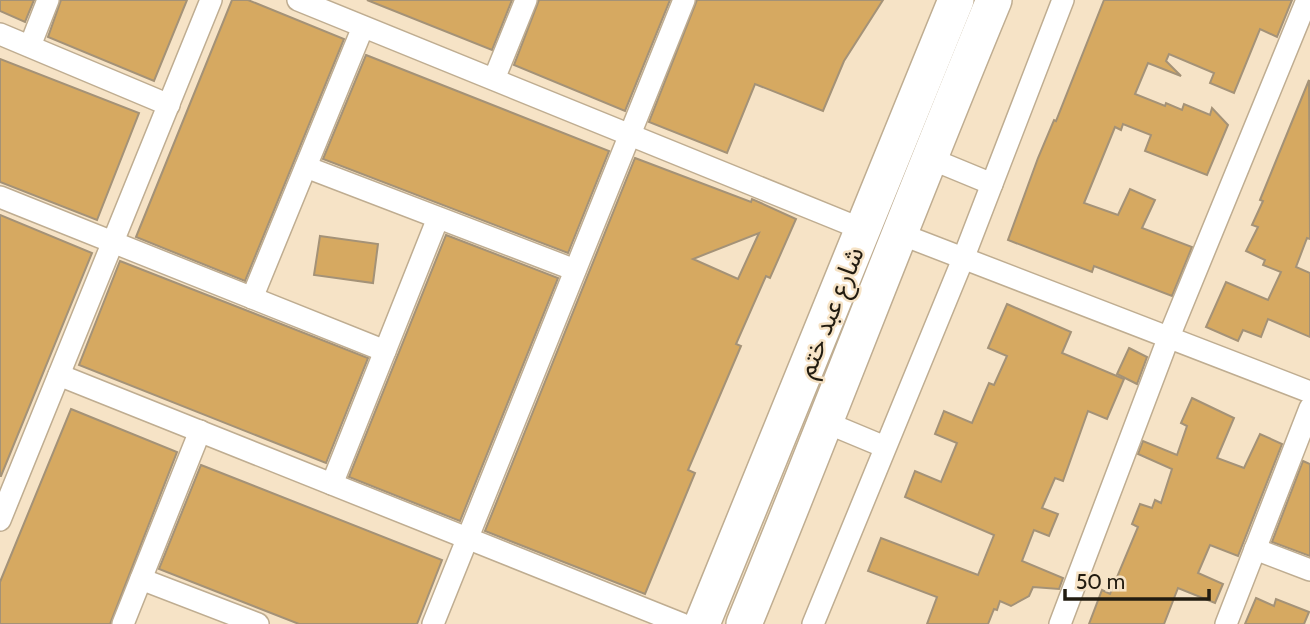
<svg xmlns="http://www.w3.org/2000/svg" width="1310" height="624" viewBox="0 0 1310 624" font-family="Cabin,'Noto Sans Arabic',sans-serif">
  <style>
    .building { fill: #d6a961; stroke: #a49277; stroke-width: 2; fill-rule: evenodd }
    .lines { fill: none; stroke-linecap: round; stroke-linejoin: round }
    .minor-casing { stroke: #bfad91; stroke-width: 24 }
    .primary-casing { stroke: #bfad91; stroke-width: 38 }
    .minor { stroke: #fff; stroke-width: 21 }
    .primary { stroke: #fff; stroke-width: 35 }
    .labels { text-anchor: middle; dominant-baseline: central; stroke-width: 5; stroke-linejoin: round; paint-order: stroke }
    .street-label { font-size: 26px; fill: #221c11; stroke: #f6e3c6 }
  </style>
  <rect width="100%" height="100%" fill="#f6e3c6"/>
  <g class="building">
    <path d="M 0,0 L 34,0 L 25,22 L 0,11 Z"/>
    <path d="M 61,0 L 187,0 L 154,81 L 48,37 Z"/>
    <path d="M 232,0 L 248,0 L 344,39 L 245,281 L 136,237 Z"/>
    <path d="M 367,0 L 512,0 L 492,50 Z"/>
    <path d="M 539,0 L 670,0 L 625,111 L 514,65 Z"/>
    <path d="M 697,0 L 883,0 L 844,61 L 823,111 L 755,84 L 727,153 L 649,122 Z"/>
    <path d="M 1104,0 L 1292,0 L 1277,37 L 1260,29 L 1234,93 L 1210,83 L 1214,73 L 1169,54 L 1166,61 L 1181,76 L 1148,63 L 1135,94 L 1165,106 L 1166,103 L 1182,110 L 1184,104 L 1210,115 L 1212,108 L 1228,125 L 1207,175 L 1145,151 L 1151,135 L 1123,124 L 1121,130 L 1115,127 L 1084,203 L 1118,215 L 1130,189 L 1155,200 L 1142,228 L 1192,247 L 1172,296 L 1094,266 L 1092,272 L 1008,240 L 1038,158 L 1054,120 L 1056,121 Z"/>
    <path d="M 366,55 L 609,151 L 568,253 L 323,159 Z"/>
    <path d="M 0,59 L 139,113 L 97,220 L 0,182 Z"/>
    <path d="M 1309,80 L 1310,239 L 1307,238 L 1296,267 L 1310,273 L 1310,337 L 1268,319 L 1261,337 L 1243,330 L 1238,341 L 1206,327 L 1226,282 L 1268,300 L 1281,272 L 1263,265 L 1265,260 L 1246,251 L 1258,227 L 1252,225 L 1263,201 L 1260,200 Z"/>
    <path d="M 635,158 L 751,202 L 752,199 L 796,219 L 770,278 L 766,276 L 736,344 L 741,346 L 688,470 L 695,473 L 645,594 L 485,531 ZM 759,233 L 738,279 L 693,259 Z"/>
    <path d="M 0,215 L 92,253 L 1,476 L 0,476 Z"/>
    <path d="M 446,235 L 558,278 L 460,521 L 349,477 Z"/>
    <path d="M 320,236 L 378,244 L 373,283 L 314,275 Z"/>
    <path d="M 120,261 L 368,358 L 326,463 L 79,365 Z"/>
    <path d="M 1007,304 L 1071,332 L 1062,353 L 1124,379 L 1107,419 L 1088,411 L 1063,481 L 1055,478 L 1042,508 L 1058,514 L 1049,536 L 1034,530 L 1022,561 L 1063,578 L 1059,589 L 1033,587 L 1029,596 L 1011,606 L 1000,601 L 997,610 L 994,609 L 988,624 L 927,624 L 937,597 L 868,571 L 881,538 L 978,575 L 994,535 L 905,497 L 915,471 L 941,482 L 957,443 L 935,434 L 944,411 L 972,423 L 989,383 L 994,385 L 1007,356 L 988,348 Z"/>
    <path d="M 1129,348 L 1147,357 L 1137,384 L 1117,374 Z"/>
    <path d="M 1192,398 L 1234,418 L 1217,458 L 1244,468 L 1260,434 L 1282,444 L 1238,556 L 1210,545 L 1198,573 L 1223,584 L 1215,603 L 1178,588 L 1164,624 L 1089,624 L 1102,590 L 1110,594 L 1138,527 L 1132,524 L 1140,504 L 1152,508 L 1155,500 L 1161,503 L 1172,469 L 1138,454 L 1143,441 L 1177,455 L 1187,426 L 1181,423 Z"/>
    <path d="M 71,409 L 177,452 L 110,624 L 0,624 L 0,582 Z"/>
    <path d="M 1303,461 L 1310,464 L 1310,556 L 1272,542 Z"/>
    <path d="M 201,465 L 442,560 L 417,624 L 299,624 L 159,569 Z"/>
    <path d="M 1256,598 L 1274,606 L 1276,599 L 1309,612 L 1304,624 L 1245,624 Z"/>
  </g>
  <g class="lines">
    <g class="minor-casing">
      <g id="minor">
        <path d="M 298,0 L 864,230"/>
        <path d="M 0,34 L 169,105"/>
        <path d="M 30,46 L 48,0"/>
        <path d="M 494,79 L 526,0"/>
        <path d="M 929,158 L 992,184"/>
        <path d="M 306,167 L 575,270"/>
        <path d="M 0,197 L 385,351"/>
        <path d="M 898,233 L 1310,392"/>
        <path d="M 252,298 L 363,27"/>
        <path d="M 59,375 L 682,624"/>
        <path d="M 825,422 L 885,447"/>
        <path d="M 332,484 L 438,218"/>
        <path d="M 0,520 L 211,0"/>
        <path d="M 1255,549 L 1310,570"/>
        <path d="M 141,579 L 258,624"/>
        <path d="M 123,624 L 200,431"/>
        <path d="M 433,624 L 684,0"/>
        <path d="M 813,624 L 963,259 L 1063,0"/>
        <path d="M 1060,624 L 1168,339 L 1307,0"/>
        <path d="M 1226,624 L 1310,408"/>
      </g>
    </g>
    <g class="primary-casing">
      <g id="primary">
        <path d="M 702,624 L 956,0"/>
        <path d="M 744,624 C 829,417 908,207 994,0"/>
      </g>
    </g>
    <use href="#minor" class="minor"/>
    <use href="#primary" class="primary"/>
  </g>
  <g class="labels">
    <g class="street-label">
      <text transform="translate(830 312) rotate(-68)">شارع عبد ختم</text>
    </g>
  </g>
  <path d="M1065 589v10h144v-10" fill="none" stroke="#221c11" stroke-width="3.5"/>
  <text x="1076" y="589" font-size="21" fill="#221c11" stroke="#f6e3c6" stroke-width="5" paint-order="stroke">50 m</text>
</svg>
